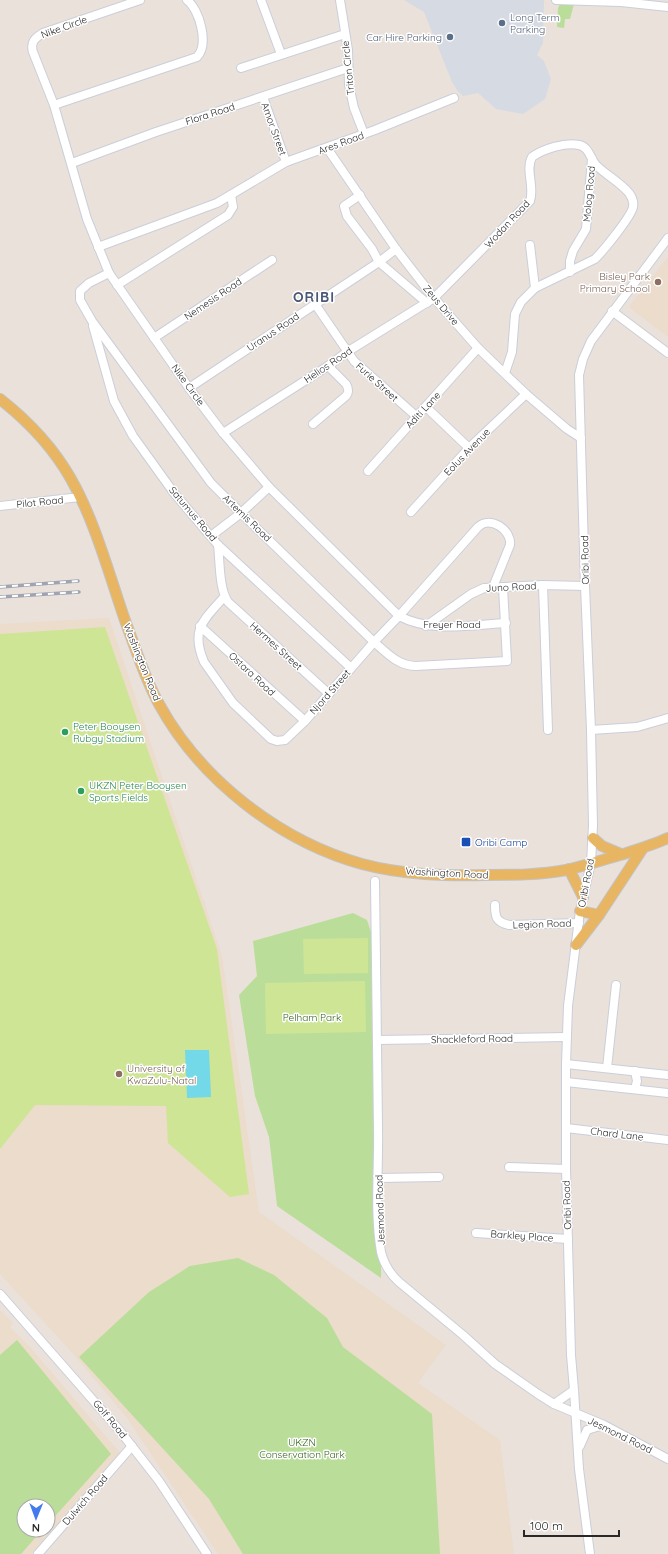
<svg xmlns="http://www.w3.org/2000/svg" width="668" height="1554" viewBox="0 0 668 1554" font-family="Quicksand,sans-serif">
  <style>
    .education { fill: #ebdccb; fill-rule: evenodd }
    .airport { fill: #d6dae3 }
    .green { fill: #bade9a }
    .pitch { fill: #cee596 }
    .water { fill: #73d8e7 }
    .lines { fill: none; stroke-linecap: round; stroke-linejoin: round }
    .minor-casing { stroke: #c9cfda; stroke-width: 10 }
    .major-casing { stroke: #c3c3c3; stroke-width: 12 }
    .minor { stroke: #fff; stroke-width: 8 }
    .major { stroke: #e8b662; stroke-width: 10 }
    .rail-casing { stroke: #9ea4b2; stroke-width: 3.5 }
    .rail { stroke: #fff; stroke-width: 2; stroke-dasharray: 6; stroke-linecap: butt }
    .service-dot { fill: #5c6f8a; stroke: #fff; stroke-width: 1.5 }
    .education-dot { fill: #8d6e63; stroke: #fff; stroke-width: 1.5 }
    .leisure-dot { fill: #2e9e5b; stroke: #fff; stroke-width: 1.5 }
    .transit-dot { fill: #1a4fb4; stroke: #fff; stroke-width: 1.5 }
    .labels { text-anchor: middle; dominant-baseline: central; stroke-width: 3; stroke-linejoin: round; paint-order: stroke }
    .service-label { font-size: 10px; fill: #4e5e75; stroke: #fff; text-anchor: start }
    .street-label { font-size: 10px; fill: #282828; stroke: #fff }
    .education-label { font-size: 10px; fill: #785e54; stroke: #fff; text-anchor: end }
    .leisure-label { font-size: 10px; fill: #27864d; stroke: #fff; text-anchor: start }
    .transit-label { font-size: 10px; fill: #164399; stroke: #fff; text-anchor: start }
    .park-label { font-size: 10px; fill: #35601d; stroke: #fff }
    .district-label { font-size: 14px; font-weight: bold; letter-spacing: 1px; fill: #4c5976; stroke: #fff }
  </style>
  <rect width="100%" height="100%" fill="#eae1db"/>
  <g class="education">
    <path d="M 668,257 L 668,337 L 629,307 Z"/>
    <path d="M 109,618 L 222,956 L 259,1212 L 446,1345 L 418,1383 L 500,1440 L 514,1554 L 218,1554 L 127,1418 L 75,1356 L 0,1274 L 0,624 Z"/>
    <path d="M 0,1310 L 13,1323 L 10,1327 L 29,1346 L 120,1453 L 31,1554 L 0,1554 ZM 24,1506 L 48,1506 L 48,1530 L 24,1530 Z"/>
  </g>
  <path class="airport" d="M 404,0 L 544,0 L 543,43 L 537,55 L 544,61 L 551,79 L 545,99 L 523,114 L 496,109 L 478,93 L 463,96 L 457,90 L 452,82 L 424,12 Z"/>
  <g class="green">
    <path d="M 560,4 L 574,4 L 570,19 L 565,19 L 564,28 L 557,27 L 558,8 Z"/>
    <path d="M 353,913 L 367,920 L 380,959 L 382,1105 L 381,1278 L 277,1206 L 269,1137 L 255,1096 L 239,995 L 257,976 L 253,941 Z"/>
    <path d="M 238,1258 L 274,1275 L 327,1318 L 343,1347 L 432,1414 L 440,1554 L 243,1554 L 209,1499 L 79,1357 L 149,1292 L 190,1266 Z"/>
    <path d="M 17,1340 L 111,1454 L 48,1524 L 48,1506 L 24,1506 L 24,1530 L 42,1530 L 21,1554 L 0,1554 L 0,1355 Z"/>
  </g>
  <g class="pitch">
    <path d="M 105,627 L 217,949 L 249,1194 L 230,1197 L 168,1143 L 166,1106 L 35,1105 L 0,1149 L 0,634 Z"/>
    <path d="M 368,938 L 368,973 L 304,974 L 303,939 Z"/>
    <path d="M 365,981 L 366,1032 L 266,1034 L 265,983 Z"/>
  </g>
  <path class="water" d="M 209,1050 L 211,1097 L 187,1098 L 185,1050 Z"/>
  <g class="lines">
    <g class="minor-casing">
      <g id="minor">
        <path d="M 140,0 L 43,33 C 35,38 30,42 33,52 L 54,105 L 87,219 L 109,273 L 189,388 L 223,433 L 269,487 L 399,616 C 431,633 471,625 506,623"/>
        <path d="M 261,0 L 281,54"/>
        <path d="M 340,0 L 348,50 L 349,85 L 354,108 L 364,134"/>
        <path d="M 556,0 L 621,2 L 668,7"/>
        <path d="M 241,68 L 345,34"/>
        <path d="M 263,97 L 286,162"/>
        <path d="M 54,105 L 197,57 C 209,45 200,10 187,0"/>
        <path d="M 327,148 L 396,249 L 434,298 L 478,348 L 526,394 L 567,429 L 581,438"/>
        <path d="M 72,163 L 156,132 L 348,68"/>
        <path d="M 360,195 L 344,206 L 347,216 L 372,249 L 379,262 L 427,303"/>
        <path d="M 98,247 L 217,203 L 286,162 L 375,130 L 454,98"/>
        <path d="M 570,272 L 570,261 L 573,251 L 586,229 L 592,159"/>
        <path d="M 109,273 L 89,283 L 80,291 L 80,300 L 92,321 L 211,483 L 241,513 L 374,642 C 387,653 398,666 416,666 L 507,661 L 503,587"/>
        <path d="M 117,285 L 228,215 L 233,207 L 231,195"/>
        <path d="M 315,304 L 354,361 L 416,416"/>
        <path d="M 612,311 L 668,353"/>
        <path d="M 93,326 L 114,401 L 133,436 L 174,493 L 218,545 L 351,668"/>
        <path d="M 154,338 L 272,260"/>
        <path d="M 505,373 L 512,352 L 515,314 L 521,302 L 535,288 L 530,245"/>
        <path d="M 189,388 L 379,262 L 396,249"/>
        <path d="M 426,407 L 469,448"/>
        <path d="M 313,424 L 346,396 C 349,392 349,389 346,384 L 328,366"/>
        <path d="M 223,433 L 328,366 L 347,352 L 434,298 L 530,201 C 535,187 525,170 532,157 C 543,149 565,142 579,145 C 589,147 590,158 596,165 C 606,175 620,182 629,193 C 632,197 634,202 633,207 C 631,217 603,251 595,259 L 535,288"/>
        <path d="M 368,471 L 478,348"/>
        <path d="M 0,506 L 80,497"/>
        <path d="M 411,512 L 469,448 L 526,394"/>
        <path d="M 211,536 L 241,513 L 269,487"/>
        <path d="M 218,545 C 220,562 219,589 228,602 L 329,694"/>
        <path d="M 543,585 L 548,730"/>
        <path d="M 224,597 C 204,620 190,629 204,662 L 233,703 L 271,739 L 277,741 L 285,740 L 305,721 L 374,642 L 399,616 L 478,527 C 490,515 512,530 510,545 L 493,587"/>
        <path d="M 200,626 L 305,721"/>
        <path d="M 426,626 L 471,594 L 484,588 L 543,585 L 585,586"/>
        <path d="M 591,730 L 637,727 L 668,718"/>
        <path d="M 375,881 C 376,963 377,1045 378,1127 C 379,1168 374,1211 381,1252 C 384,1264 390,1274 399,1282 L 463,1335 L 495,1364 L 538,1394 L 554,1404 L 604,1425 L 668,1459"/>
        <path d="M 495,905 C 495,917 496,922 509,925 L 579,923"/>
        <path d="M 377,1040 L 566,1037"/>
        <path d="M 566,1064 L 668,1075"/>
        <path d="M 607,1068 L 616,985"/>
        <path d="M 635,1071 L 637,1081 L 635,1089"/>
        <path d="M 566,1082 L 668,1093"/>
        <path d="M 566,1128 L 668,1140"/>
        <path d="M 509,1167 L 566,1169"/>
        <path d="M 378,1178 L 439,1177"/>
        <path d="M 476,1233 L 568,1239"/>
        <path d="M 0,1294 L 120,1431 L 159,1481 L 207,1554"/>
        <path d="M 554,1404 L 574,1390"/>
        <path d="M 580,1446 L 587,1430 L 603,1425"/>
        <path d="M 38,1554 L 132,1446"/>
        <path d="M 590,1554 L 579,1469 L 574,1390 L 571,1355 L 566,1169 L 566,1064 L 568,1006 L 580,911 L 591,863 L 593,825 L 591,730 L 585,586 L 579,375 L 583,359 L 591,341 L 668,238"/>
      </g>
    </g>
    <g class="major-casing">
      <g id="major">
        <path d="M 0,399 C 28,421 53,447 71,479 C 96,523 110,578 127,626 C 137,652 145,679 159,704 C 200,779 279,841 362,864 C 403,875 445,876 487,875 C 513,875 540,875 566,870 C 584,866 602,860 620,855 C 636,850 653,845 668,838"/>
        <path d="M 593,838 L 602,846 L 621,854"/>
        <path d="M 569,869 L 583,897"/>
        <path d="M 580,911 L 599,915"/>
        <path d="M 576,945 L 599,915 L 643,848"/>
      </g>
    </g>
    <use href="#minor" class="minor"/>
    <use href="#major" class="major"/>
    <g class="rail-casing">
      <g id="rail">
        <path d="M 0,587 L 78,581"/>
        <path d="M 0,597 L 79,592"/>
      </g>
    </g>
    <use href="#rail" class="rail"/>
  </g>
  <g class="service-dot">
    <circle cx="502" cy="23" r="4"/>
    <circle cx="450" cy="37" r="4"/>
  </g>
  <g class="education-dot">
    <circle cx="658" cy="282" r="4"/>
    <circle cx="119" cy="1074" r="4"/>
  </g>
  <g class="leisure-dot">
    <circle cx="65" cy="732" r="4"/>
    <circle cx="81" cy="791" r="4"/>
  </g>
  <rect class="transit-dot" x="461" y="837" width="10" height="10" rx="2"/>
  <g class="labels">
    <g class="service-label">
      <text x="510" y="17">Long Term<tspan x="510" dy="12">Parking</tspan></text>
      <text x="442" y="37" text-anchor="end">Car Hire Parking</text>
    </g>
    <g class="street-label">
      <text transform="translate(64 27) rotate(-20)">Nike Circle</text>
      <text transform="translate(348 68) rotate(-96)">Triton Circle</text>
      <text transform="translate(210 114) rotate(-18)">Flora Road</text>
      <text transform="translate(274 129) rotate(70)">Amor Street</text>
      <text transform="translate(341 143) rotate(-20)">Ares Road</text>
      <text transform="translate(589 194) rotate(-85)">Molog Road</text>
      <text transform="translate(507 224) rotate(-47)">Wodan Road</text>
      <text transform="translate(213 299) rotate(-34)">Nemesis Road</text>
      <text transform="translate(441 305) rotate(50)">Zeus Drive</text>
      <text transform="translate(273 332) rotate(-34)">Uranus Road</text>
      <text transform="translate(328 365) rotate(-34)">Helios Road</text>
      <text transform="translate(377 382) rotate(42)">Furie Street</text>
      <text transform="translate(188 385) rotate(54)">Nike Circle</text>
      <text transform="translate(423 410) rotate(-47)">Aditi Lane</text>
      <text transform="translate(467 452) rotate(-46)">Eolus Avenue</text>
      <text transform="translate(40 502) rotate(-6)">Pilot Road</text>
      <text transform="translate(193 514) rotate(50)">Satumus Road</text>
      <text transform="translate(247 518) rotate(44)">Artemis Road</text>
      <text transform="translate(585 560) rotate(-91)">Oribi Road</text>
      <text transform="translate(511 587) rotate(-3)">Juno Road</text>
      <text x="452" y="624">Freyer Road</text>
      <text transform="translate(276 646) rotate(42)">Hermes Street</text>
      <text transform="translate(142 662) rotate(68)">Washington Road</text>
      <text transform="translate(252 674) rotate(43)">Ostara Road</text>
      <text transform="translate(330 692) rotate(-49)">Njord Street</text>
      <text transform="translate(447 873) rotate(3)">Washington Road</text>
      <text transform="translate(586 883) rotate(-79)">Oribi Road</text>
      <text transform="translate(542 924) rotate(-2)">Legion Road</text>
      <text transform="translate(472 1039) rotate(-1)">Shackleford Road</text>
      <text transform="translate(617 1134) rotate(7)">Chard Lane</text>
      <text transform="translate(567 1205) rotate(-92)">Oribi Road</text>
      <text transform="translate(380 1210) rotate(-92)">Jesmond Road</text>
      <text transform="translate(522 1236) rotate(4)">Barkley Place</text>
      <text transform="translate(110 1419) rotate(50)">Golf Road</text>
      <text transform="translate(620 1435) rotate(26)">Jesmond Road</text>
      <text transform="translate(85 1500) rotate(-49)">Dulwich Road</text>
    </g>
    <g class="education-label">
      <text x="650" y="276">Bisley Park<tspan x="650" dy="12">Primary School</tspan></text>
      <text x="127" y="1068" text-anchor="start">University of<tspan x="127" dy="12">KwaZulu-Natal</tspan></text>
    </g>
    <g class="leisure-label">
      <text x="73" y="726">Peter Booysen<tspan x="73" dy="12">Rubgy Stadium</tspan></text>
      <text x="89" y="785">UKZN Peter Booysen<tspan x="89" dy="12">Sports Fields</tspan></text>
    </g>
    <g class="transit-label">
      <text x="475" y="842">Oribi Camp</text>
    </g>
    <g class="park-label">
      <text x="312" y="1017">Pelham Park</text>
      <text x="302" y="1442">UKZN<tspan x="302" dy="12">Conservation Park</tspan></text>
    </g>
    <g class="district-label">
      <text x="314" y="297">ORIBI</text>
    </g>
  </g>
  <g transform="translate(36 1518) rotate(181)"><circle r="19" fill="#ffffff" stroke="#a9a9a9"/>
  <path d="M0-3L7 15L0 10L-7 15Z" fill="#437bef"/>
  <text y="-6" font-size="11" font-weight="bold" text-anchor="middle" fill="#282828">N</text>
  </g>
  <path d="M524 1530v6h95v-6" fill="none" stroke="#282828" stroke-width="2"/>
  <text x="530" y="1530" font-size="12" fill="#282828" stroke="#ffffff" stroke-width="3" paint-order="stroke">100 m</text>
</svg>
